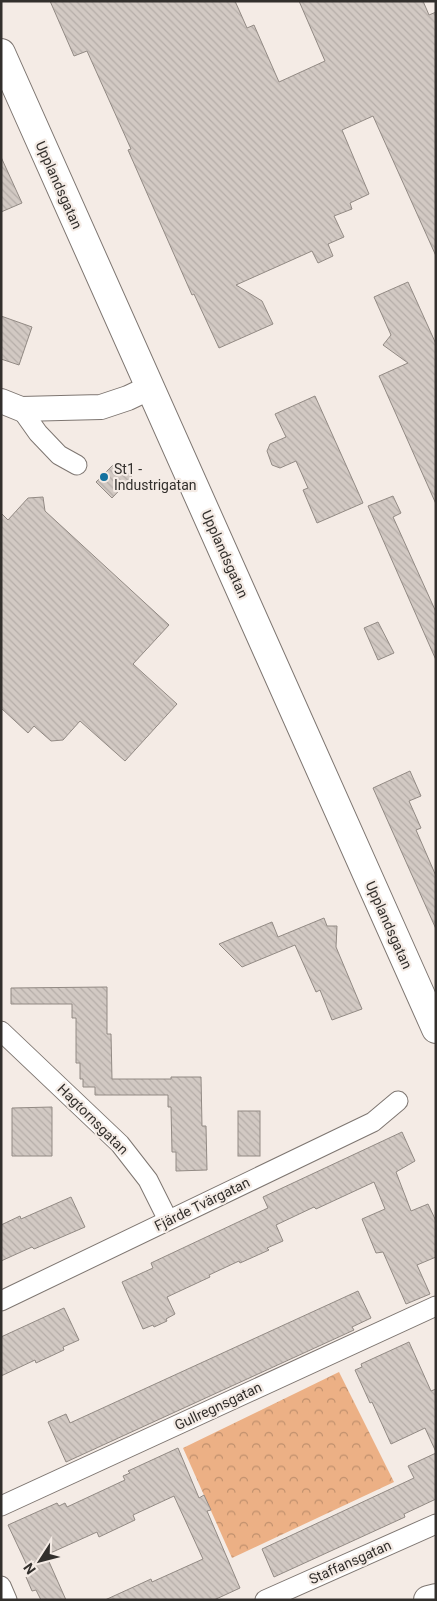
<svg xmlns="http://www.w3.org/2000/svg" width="437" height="1601" viewBox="0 0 437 1601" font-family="Roboto,sans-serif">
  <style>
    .park { fill: url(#park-crowns) }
    .building { fill: url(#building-back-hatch); stroke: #928a84 }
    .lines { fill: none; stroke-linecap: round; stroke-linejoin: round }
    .minor-casing { stroke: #7e7671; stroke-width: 21 }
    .tertiary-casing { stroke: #7e7671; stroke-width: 26 }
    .secondary-casing { stroke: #7e7671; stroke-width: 30 }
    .minor { stroke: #fff; stroke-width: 19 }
    .tertiary { stroke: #fff; stroke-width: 24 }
    .secondary { stroke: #fff; stroke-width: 28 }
    .poi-dot { fill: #13719f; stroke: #f4ebe5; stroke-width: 2 }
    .labels { text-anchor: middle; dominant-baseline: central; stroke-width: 4.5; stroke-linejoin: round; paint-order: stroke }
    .street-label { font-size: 14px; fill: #322f2c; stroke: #f4ebe5 }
    .poi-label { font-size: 14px; fill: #322f2c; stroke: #f4ebe5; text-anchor: start }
  </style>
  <defs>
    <pattern id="park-crowns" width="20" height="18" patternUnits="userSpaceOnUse" patternTransform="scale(1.25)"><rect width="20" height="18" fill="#ecb085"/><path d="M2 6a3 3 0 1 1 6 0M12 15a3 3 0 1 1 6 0" fill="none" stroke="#c0906d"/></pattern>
    <pattern id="building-back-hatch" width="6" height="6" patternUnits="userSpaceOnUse" patternTransform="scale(1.25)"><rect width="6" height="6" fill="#d2c9c3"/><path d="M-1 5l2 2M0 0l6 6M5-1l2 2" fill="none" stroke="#b5ada8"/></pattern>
  </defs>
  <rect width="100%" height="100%" fill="#f4ebe5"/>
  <path class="park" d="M 339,1372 L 394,1482 L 232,1558 L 183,1448 Z"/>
  <g class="building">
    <path d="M 50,1 L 235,1 L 247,28 L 254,25 L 279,82 L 325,61 L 299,1 L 423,1 L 429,15 L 436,12 L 436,256 L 373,116 L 342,130 L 369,194 L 350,203 L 352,209 L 334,216 L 344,237 L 328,244 L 333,256 L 318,263 L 312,251 L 236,285 L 262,301 L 273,324 L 219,348 L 194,294 L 192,295 L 150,200 L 128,150 L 131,149 L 87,51 L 74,56 Z"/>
    <path d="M 1,157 L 22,203 L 1,212 Z"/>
    <path d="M 408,282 L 436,344 L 436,504 L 379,376 L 408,363 L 383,345 L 391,335 L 374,297 Z"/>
    <path d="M 1,316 L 32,327 L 19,365 L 1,359 Z"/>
    <path d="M 315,396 L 363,503 L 317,523 L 303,490 L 308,488 L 296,461 L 280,468 L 272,465 L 267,451 L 270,444 L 286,437 L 275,414 Z"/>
    <path d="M 116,462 L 132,477 L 112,498 L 96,482 Z"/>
    <path d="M 393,496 L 401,513 L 393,517 L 436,612 L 436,660 L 368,506 Z"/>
    <path d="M 43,497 L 45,511 L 169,625 L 133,664 L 177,704 L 125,761 L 80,721 L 63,740 L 51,741 L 34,726 L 28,733 L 1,708 L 1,513 L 8,520 L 28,498 Z"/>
    <path d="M 378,622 L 394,653 L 378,660 L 364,628 Z"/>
    <path d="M 410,771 L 421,796 L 409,801 L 421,828 L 416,830 L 436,876 L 436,929 L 373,788 Z"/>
    <path d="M 324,918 L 327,926 L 337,926 L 336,947 L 362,1009 L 332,1020 L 320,990 L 316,992 L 295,945 L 242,967 L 219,944 L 272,922 L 278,937 Z"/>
    <path d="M 107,987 L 107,1034 L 111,1034 L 112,1079 L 171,1079 L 171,1077 L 201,1077 L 202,1126 L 206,1126 L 207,1170 L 176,1171 L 176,1152 L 172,1152 L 171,1107 L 168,1107 L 168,1095 L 95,1095 L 95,1087 L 83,1087 L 83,1079 L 80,1079 L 80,1063 L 76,1063 L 76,1018 L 72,1018 L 72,1004 L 11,1004 L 11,988 Z"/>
    <path d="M 52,1107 L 52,1156 L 12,1156 L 12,1108 Z"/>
    <rect x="238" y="1111" width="22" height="45"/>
    <path d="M 402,1132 L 415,1161 L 396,1172 L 411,1211 L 428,1204 L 436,1221 L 436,1257 L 417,1265 L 430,1294 L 406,1304 L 383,1252 L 376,1253 L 362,1219 L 385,1209 L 374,1182 L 316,1209 L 314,1207 L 276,1225 L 283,1241 L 267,1248 L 269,1250 L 240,1263 L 239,1261 L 209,1275 L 210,1277 L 167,1297 L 175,1314 L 166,1319 L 167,1321 L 154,1327 L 153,1325 L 143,1329 L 122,1282 L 153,1268 L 151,1263 L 268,1208 L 263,1197 Z"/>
    <path d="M 71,1197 L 85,1227 L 34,1249 L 32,1247 L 1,1261 L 1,1225 L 20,1216 L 21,1219 Z"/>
    <path d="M 358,1291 L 371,1318 L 352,1327 L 354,1330 L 66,1462 L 48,1422 L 66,1414 L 70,1423 Z"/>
    <path d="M 64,1308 L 79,1340 L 63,1347 L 64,1350 L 36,1363 L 35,1360 L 1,1376 L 1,1337 Z"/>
    <path d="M 409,1342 L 431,1391 L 436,1389 L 436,1452 L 425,1428 L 391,1444 L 372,1402 L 370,1403 L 355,1370 L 362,1367 L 361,1364 Z"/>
    <path d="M 178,1448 L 199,1498 L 204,1495 L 211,1510 L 207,1511 L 240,1588 L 214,1600 L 105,1600 L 151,1579 L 152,1582 L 203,1559 L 174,1496 L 133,1515 L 135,1520 L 99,1537 L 97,1532 L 46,1555 L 66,1600 L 41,1600 L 36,1590 L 32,1591 L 26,1577 L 31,1574 L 8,1525 L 57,1503 L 59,1506 L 65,1503 L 67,1507 L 125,1480 L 123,1476 L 130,1473 L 128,1471 Z"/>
    <path d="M 436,1453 L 436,1499 L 404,1514 L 405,1517 L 274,1577 L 262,1549 L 414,1478 L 408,1466 Z"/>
  </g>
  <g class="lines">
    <g class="minor-casing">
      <g id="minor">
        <path d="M 21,409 L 38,433 L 59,455 L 77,465"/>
        <path d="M 1,1031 L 120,1144 L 148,1180 L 168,1220"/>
        <path d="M 1,1301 L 373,1122 L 398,1101"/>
        <path d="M 1,1506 L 436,1306"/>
        <path d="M 1,1586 L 7,1600"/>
        <path d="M 265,1600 L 436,1524"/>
      </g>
    </g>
    <g class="tertiary-casing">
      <path id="tertiary" d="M 1,401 L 21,409 L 101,407 L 128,398 L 151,387"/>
    </g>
    <g class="secondary-casing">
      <g id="secondary">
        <path d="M 1,53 L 436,1029"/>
        <path d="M 428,1600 L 436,1598"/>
      </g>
    </g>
    <use href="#minor" class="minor"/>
    <use href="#tertiary" class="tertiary"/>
    <use href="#secondary" class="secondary"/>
  </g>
  <circle class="poi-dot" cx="104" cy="477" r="5"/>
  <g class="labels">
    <g class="street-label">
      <text transform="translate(59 185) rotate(66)">Upplandsgatan</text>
      <text transform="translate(225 554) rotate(66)">Upplandsgatan</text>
      <text transform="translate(389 925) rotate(66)">Upplandsgatan</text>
      <text transform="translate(93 1119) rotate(45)">Hagtornsgatan</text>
      <text transform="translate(202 1204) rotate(-26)">Fjärde Tvärgatan</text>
      <text transform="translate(218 1406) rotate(-25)">Gullregnsgatan</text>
      <text transform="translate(350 1562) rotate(-24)">Staffansgatan</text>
    </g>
    <g class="poi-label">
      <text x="114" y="469">St1 -<tspan x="114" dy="16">Industrigatan</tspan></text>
    </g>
  </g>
  <rect width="437" height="1601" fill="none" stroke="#322f2c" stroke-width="5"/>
  <g transform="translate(40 1561) rotate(234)" stroke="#f4ebe5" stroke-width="4" paint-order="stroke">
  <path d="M0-4L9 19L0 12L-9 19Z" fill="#322f2c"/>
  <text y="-8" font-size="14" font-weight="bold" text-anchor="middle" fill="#322f2c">N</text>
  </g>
</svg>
